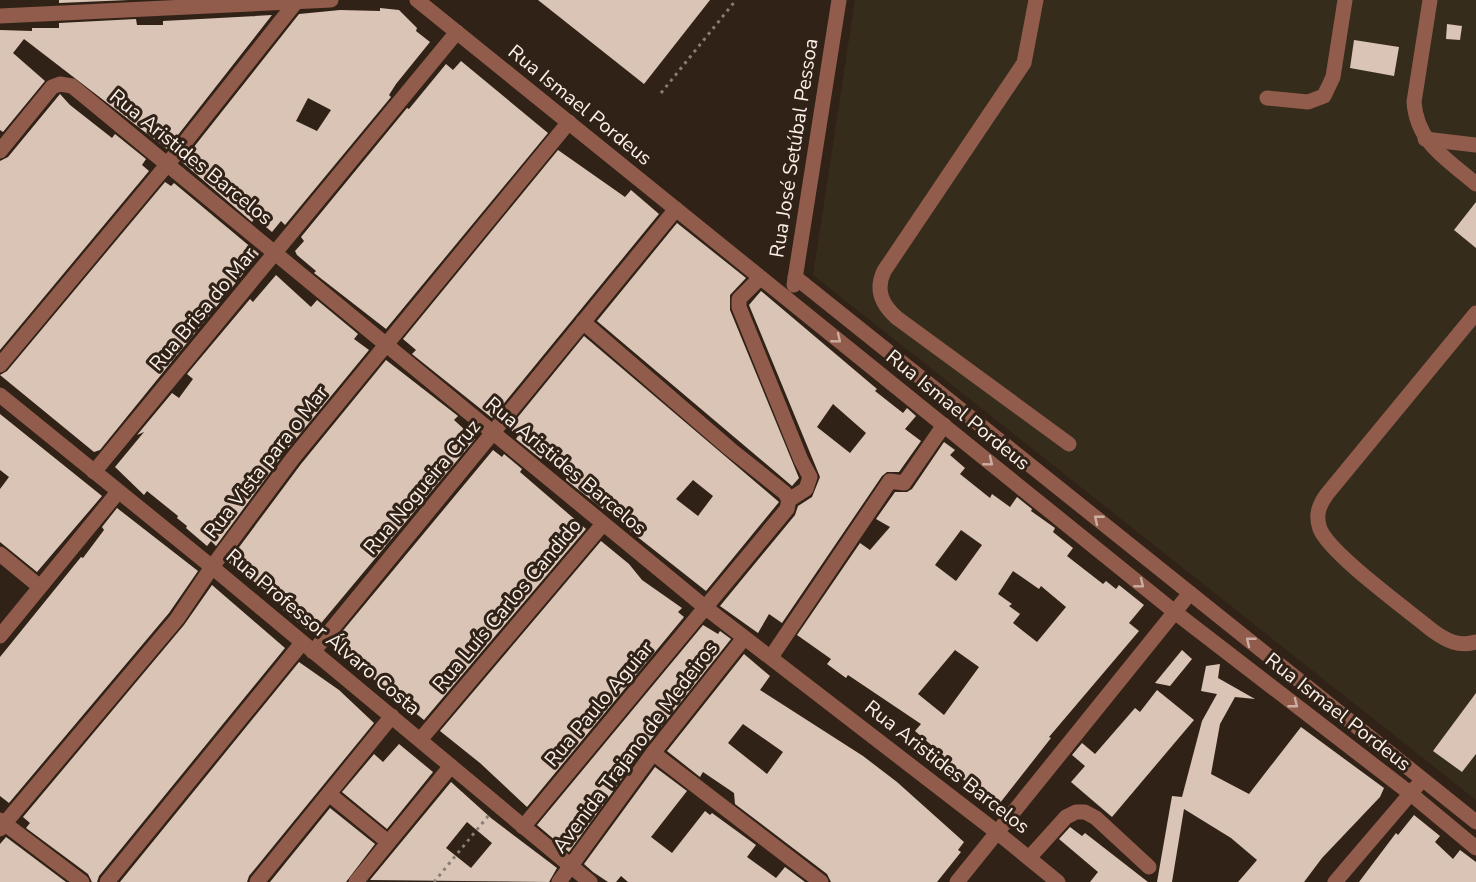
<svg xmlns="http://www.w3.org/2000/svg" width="1476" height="882" viewBox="0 0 1476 882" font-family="'Nunito Sans',sans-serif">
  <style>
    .industrial { fill: #352c1c }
    .building { fill: #d9c4b6; fill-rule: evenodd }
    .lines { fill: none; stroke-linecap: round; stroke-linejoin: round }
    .path { stroke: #897c73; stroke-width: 3; stroke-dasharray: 3 4.5; stroke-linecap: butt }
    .minor { stroke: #915c4b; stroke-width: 15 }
    .oneway { stroke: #cbada2 }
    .labels { text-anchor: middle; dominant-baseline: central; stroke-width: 6; stroke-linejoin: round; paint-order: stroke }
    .street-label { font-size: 20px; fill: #fbf0e9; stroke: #312217 }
  </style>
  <rect width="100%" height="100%" fill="#312217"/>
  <path class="industrial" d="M 855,0 L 1476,0 L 1476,800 L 813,275 Z"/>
  <g class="building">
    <path d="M 59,0 L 129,0 L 59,3 Z"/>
    <path d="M 538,0 L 710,0 L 644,84 Z"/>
    <path d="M 380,8 L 399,10 L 417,28 L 416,31 L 430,42 L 396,84 L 389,95 L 391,97 L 285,225 L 281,221 L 272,232 L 255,218 L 252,222 L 182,162 L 299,14 L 340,10 L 380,11 ZM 308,98 L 331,110 L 317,131 L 296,121 Z"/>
    <path d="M 272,15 L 167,149 L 24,39 L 13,53 L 45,81 L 3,132 L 0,130 L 0,30 L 32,31 L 32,28 L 59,28 L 59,23 L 136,19 L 137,25 L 163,25 L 163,21 Z"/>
    <path d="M 1447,24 L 1462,26 L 1460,40 L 1446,39 Z"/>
    <path d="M 1354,40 L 1399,47 L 1394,76 L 1350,68 Z"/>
    <path d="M 461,61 L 548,133 L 386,329 L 314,273 L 316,271 L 297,255 L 295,251 L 304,241 L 301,237 L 407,108 L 409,109 L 446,64 L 453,70 Z"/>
    <path d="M 60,94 L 70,105 L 112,138 L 115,134 L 146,159 L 142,165 L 149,171 L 0,350 L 0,161 L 8,157 Z"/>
    <path d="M 558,150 L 625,197 L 631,190 L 659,214 L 492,418 L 412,354 L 416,350 L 403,339 Z"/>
    <path d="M 165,182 L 171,186 L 174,183 L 259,254 L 100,450 L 94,452 L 0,375 L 7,371 Z"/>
    <path d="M 1476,202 L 1476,248 L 1454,230 Z"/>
    <path d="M 677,223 L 746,278 L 730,295 L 730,310 L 799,478 L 792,486 L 597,321 Z"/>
    <path d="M 276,275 L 311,307 L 317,300 L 358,334 L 354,339 L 369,350 L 285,452 L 216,546 L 211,541 L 207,546 L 186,528 L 187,526 L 177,518 L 178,516 L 147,491 L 144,495 L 115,467 L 144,432 L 137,435 L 172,393 L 179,398 L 193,379 L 187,374 L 250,299 L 253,302 Z"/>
    <path d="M 761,291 L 877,389 L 875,391 L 903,413 L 907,408 L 916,416 L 905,429 L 921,441 L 899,472 L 887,472 L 882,476 L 782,623 L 769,614 L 758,633 L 720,606 L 795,515 L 798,506 L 812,497 L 820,477 L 749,305 ZM 833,404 L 866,433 L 850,453 L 817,427 Z"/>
    <path d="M 584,336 L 779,502 L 706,591 L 630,531 L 632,527 L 605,505 L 603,509 L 566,480 L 567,476 L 543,456 L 541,459 L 516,439 L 518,436 L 509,428 ZM 693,480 L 713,496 L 698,516 L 676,499 Z"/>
    <path d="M 386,360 L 458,416 L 454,420 L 475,439 L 312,634 L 283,610 L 285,608 L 277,599 L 228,562 L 301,464 Z"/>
    <path d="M 0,414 L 102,496 L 37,572 L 0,542 L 0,489 L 9,477 L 0,470 Z"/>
    <path d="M 944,442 L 955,450 L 950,455 L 965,468 L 960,474 L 990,498 L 992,494 L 1010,507 L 1017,497 L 1032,509 L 1031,511 L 1055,528 L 1053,532 L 1073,548 L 1067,556 L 1103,584 L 1106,581 L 1116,589 L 1119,585 L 1144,605 L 1129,623 L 1139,631 L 1049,737 L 1051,738 L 996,808 L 941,760 L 944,756 L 915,731 L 921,724 L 848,675 L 846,678 L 827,664 L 831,659 L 797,635 L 860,543 L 870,550 L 890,527 L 876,519 L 895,492 L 907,492 L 912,489 ZM 961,530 L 982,545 L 956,581 L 935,565 ZM 1013,571 L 1039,589 L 1041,586 L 1066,607 L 1037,642 L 1013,623 L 1020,614 L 1009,606 L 1012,604 L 998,594 ZM 955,650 L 979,667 L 944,715 L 918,694 Z"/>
    <path d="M 493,450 L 502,457 L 504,454 L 522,469 L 520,472 L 586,529 L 424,720 L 331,645 Z"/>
    <path d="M 117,508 L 198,571 L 169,613 L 9,803 L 0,796 L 0,657 L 81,557 L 83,558 L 104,530 L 102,527 Z"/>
    <path d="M 601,541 L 629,564 L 642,580 L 682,608 L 678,612 L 684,617 L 527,807 L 480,763 L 440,731 Z"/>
    <path d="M 212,585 L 285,648 L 99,876 L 97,882 L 92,882 L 88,874 L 26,828 L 30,823 L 23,817 L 184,625 Z"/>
    <path d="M 703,625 L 718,634 L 720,631 L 731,639 L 645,747 L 569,852 L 537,825 Z"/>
    <path d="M 1182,650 L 1192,659 L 1170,686 L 1155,683 Z"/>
    <path d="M 744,654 L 770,676 L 760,690 L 863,756 L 897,782 L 964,842 L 958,850 L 961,852 L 937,882 L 831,882 L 827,874 L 735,804 L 734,793 L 703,772 L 700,777 L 667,751 ZM 743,724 L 783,752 L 767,774 L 728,743 Z"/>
    <path d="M 299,662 L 339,690 L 374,723 L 249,876 L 247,882 L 120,882 Z"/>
    <path d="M 1220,664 L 1218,678 L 1255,699 L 1235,697 L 1220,724 L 1211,774 L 1249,794 L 1301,727 L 1384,788 L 1380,797 L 1322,858 L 1304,882 L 1238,882 L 1257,860 L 1231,838 L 1184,809 L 1172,882 L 1157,882 L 1172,796 L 1182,797 L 1202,721 L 1217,694 L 1201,691 L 1206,666 Z"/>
    <path d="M 1157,690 L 1194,720 L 1112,817 L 1071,782 L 1085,766 L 1072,755 L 1082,743 L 1095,754 L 1135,708 L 1140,712 Z"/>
    <path d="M 1476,693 L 1476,754 L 1462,772 L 1433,751 Z"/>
    <path d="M 399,744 L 433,772 L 387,829 L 342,792 L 374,754 L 383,762 Z"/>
    <path d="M 655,767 L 687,791 L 651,837 L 672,853 L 705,811 L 710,815 L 712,813 L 756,845 L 747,857 L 776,878 L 785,867 L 805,882 L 628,882 L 621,876 L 616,882 L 608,882 L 593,872 L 584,864 Z"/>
    <path d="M 451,782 L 491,818 L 557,868 L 549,882 L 370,880 ZM 467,822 L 492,843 L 471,868 L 446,848 Z"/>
    <path d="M 330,808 L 375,844 L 346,882 L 270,882 Z"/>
    <path d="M 1414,815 L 1440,836 L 1435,842 L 1453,859 L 1460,850 L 1476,862 L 1476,882 L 1359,882 L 1396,833 L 1398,835 Z"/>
    <path d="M 1070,827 L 1082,836 L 1085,833 L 1148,882 L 1090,882 L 1098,872 L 1059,839 Z"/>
    <path d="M 6,837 L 66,882 L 0,882 L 0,844 Z"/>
  </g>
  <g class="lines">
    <g class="path">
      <path d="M 661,93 L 736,0"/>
      <path d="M 434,882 L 489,815"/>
    </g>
    <g class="minor">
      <path d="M 417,0 L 1176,613 L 1411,794 L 1476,848"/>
      <path d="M 1036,0 L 1024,63 L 884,271 C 875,290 882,305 897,318 L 1069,444"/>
      <path d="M 1430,0 L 1414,102 C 1417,143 1447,159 1476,184"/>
      <path d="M 0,16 L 331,0"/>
      <path d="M 1267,98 L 1308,102 L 1324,96 L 1333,77 L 1345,0"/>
      <path d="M 1425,139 L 1476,145"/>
      <path d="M 0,151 L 52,87 L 60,84 L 72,86 L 706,608 L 998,833 L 1058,882"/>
      <path d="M 795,277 L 1476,822"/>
      <path d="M 794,285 L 839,0"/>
      <path d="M 1476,313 L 1327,494 C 1319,505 1315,515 1320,529 C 1330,554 1409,611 1433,631 C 1447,641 1459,647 1476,642"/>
      <path d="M 583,322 L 730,449 L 785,493 L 789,500"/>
      <path d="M 0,365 L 166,166 L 296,2"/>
      <path d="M 0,395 L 212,567 L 590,882"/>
      <path d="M 94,472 L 457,32"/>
      <path d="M 0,554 L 40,587"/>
      <path d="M 0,636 L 118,492"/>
      <path d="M 313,652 L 676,209"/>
      <path d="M 771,657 L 890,481 L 904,483 L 944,425"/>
      <path d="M 420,740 L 603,524"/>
      <path d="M 653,753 L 821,882"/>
      <path d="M 329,794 L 388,842"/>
      <path d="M 0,820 L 82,882"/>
      <path d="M 523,827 L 787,509 L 789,500 L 806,489 L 810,477 L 801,460 L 739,307 L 739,299 L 760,278"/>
      <path d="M 0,829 L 177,619 L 212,567 L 293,458 L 569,122"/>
      <path d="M 1029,858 L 1066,817 L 1076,812 L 1085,812 L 1096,818 L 1149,867"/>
      <path d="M 107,882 L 302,643"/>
      <path d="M 257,882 L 392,716"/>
      <path d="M 356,882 L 451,766"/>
      <path d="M 559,882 L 653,753 L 744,638"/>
      <path d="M 957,882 L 1190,593"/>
      <path d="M 1335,882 L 1417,786"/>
    </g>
  </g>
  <defs><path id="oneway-chevron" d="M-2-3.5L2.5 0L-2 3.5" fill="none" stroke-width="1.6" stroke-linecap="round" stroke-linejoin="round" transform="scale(1.5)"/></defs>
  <g class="oneway">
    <use href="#oneway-chevron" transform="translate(837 339) rotate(39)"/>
    <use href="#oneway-chevron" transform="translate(989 462) rotate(39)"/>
    <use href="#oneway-chevron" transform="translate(1098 519) rotate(-141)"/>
    <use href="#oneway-chevron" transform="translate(1140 584) rotate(39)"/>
    <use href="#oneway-chevron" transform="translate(1250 641) rotate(-141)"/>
    <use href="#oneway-chevron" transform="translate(1294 704) rotate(38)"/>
  </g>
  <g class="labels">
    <g class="street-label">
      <text transform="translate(580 105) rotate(39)">Rua Ismael Pordeus</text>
      <text transform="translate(794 148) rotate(-81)">Rua José Setúbal Pessoa</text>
      <text transform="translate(191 157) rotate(39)">Rua Aristides Barcelos</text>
      <text transform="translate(203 309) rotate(-50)">Rua Brisa do Mar</text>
      <text transform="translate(958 410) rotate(39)">Rua Ismael Pordeus</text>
      <text transform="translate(266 462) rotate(-52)">Rua Vista para o Mar</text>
      <text transform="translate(566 466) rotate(40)">Rua Aristides Barcelos</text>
      <text transform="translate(422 487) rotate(-50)">Rua Nogueira Cruz</text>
      <text transform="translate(507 605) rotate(-50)">Rua Luís Carlos Candido</text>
      <text transform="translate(323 632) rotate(40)">Rua Professor Álvaro Costa</text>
      <text transform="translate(599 704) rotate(-50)">Rua Paulo Aguiar</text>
      <text transform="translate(1338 712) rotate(38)">Rua Ismael Pordeus</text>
      <text transform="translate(635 747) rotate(-53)">Avenida Trajano de Medeiros</text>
      <text transform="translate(947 767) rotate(38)">Rua Aristides Barcelos</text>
    </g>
  </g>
</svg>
